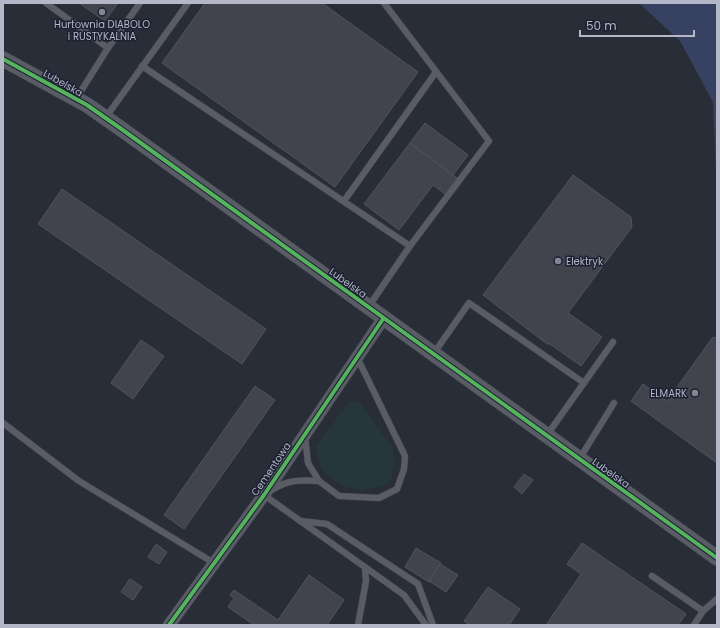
<svg xmlns="http://www.w3.org/2000/svg" width="720" height="628" viewBox="0 0 720 628" font-family="Poppins,sans-serif">
  <style>
    .green { fill: #26363d }
    .water { fill: #374262 }
    .building { fill: #41444c; stroke: #51545f }
    .lines { fill: none; stroke-linecap: round; stroke-linejoin: round }
    .service-casing { stroke: #454850; stroke-width: 7 }
    .minor-casing { stroke: #454850; stroke-width: 13 }
    .tertiary-casing { stroke: #454850; stroke-width: 16 }
    .service { stroke: #595c65; stroke-width: 6 }
    .minor { stroke: #595c65; stroke-width: 12 }
    .tertiary { stroke: #595c65; stroke-width: 15 }
    .cycleway-casing { stroke: #1c2132; stroke-width: 6 }
    .cycleway { stroke: #56b35d; stroke-width: 4 }
    .poi-dot { fill: #838795; stroke: #1c2132; stroke-width: 1.5 }
    .labels { text-anchor: middle; dominant-baseline: central; stroke-width: 3; stroke-linejoin: round; paint-order: stroke }
    .poi-label { font-size: 10px; fill: #b3b7c8; stroke: #1c2132 }
    .street-label { font-size: 10px; fill: #b3b7c8; stroke: #1c2132 }
  </style>
  <rect width="100%" height="100%" fill="#292d37"/>
  <path class="green" d="M 350,401 L 360,402 L 385,438 L 393,447 L 394,464 L 391,482 C 368,494 336,492 321,467 C 318,461 318,452 316,446 Z"/>
  <path class="water" d="M 639,3 L 717,3 L 717,195 L 713,102 L 680,41 Z"/>
  <g class="building">
    <path d="M 79,3 L 118,3 L 105,21 Z"/>
    <path d="M 205,3 L 322,3 L 418,72 L 335,187 L 162,63 Z"/>
    <path d="M 425,123 L 468,155 L 453,175 L 410,143 Z"/>
    <path d="M 410,143 L 457,178 L 445,194 L 433,185 L 399,230 L 364,204 Z"/>
    <path d="M 573,175 L 631,217 L 632,227 L 568,313 L 602,337 L 581,366 L 550,344 L 547,344 L 483,295 Z"/>
    <path d="M 62,189 L 266,329 L 242,364 L 38,224 Z"/>
    <path d="M 713,337 L 717,339 L 717,463 L 631,401 L 643,384 L 667,401 Z"/>
    <path d="M 141,340 L 164,356 L 133,399 L 111,383 Z"/>
    <path d="M 255,386 L 275,400 L 184,529 L 164,515 Z"/>
    <path d="M 524,474 L 533,480 L 522,494 L 514,487 Z"/>
    <path d="M 582,543 L 686,614 L 678,625 L 546,625 L 581,574 L 567,564 Z"/>
    <path d="M 156,544 L 167,552 L 159,564 L 148,557 Z"/>
    <path d="M 416,548 L 441,563 L 429,582 L 405,567 Z"/>
    <path d="M 440,564 L 458,575 L 446,592 L 429,581 Z"/>
    <path d="M 309,575 L 344,600 L 327,625 L 254,625 L 228,607 L 234,598 L 230,595 L 234,590 L 278,620 Z"/>
    <path d="M 130,579 L 142,587 L 133,600 L 121,592 Z"/>
    <path d="M 488,587 L 520,609 L 509,625 L 470,625 L 464,621 Z"/>
  </g>
  <g class="lines">
    <g class="service-casing">
      <g id="service">
        <path d="M 46,3 L 108,48 L 76,99"/>
        <path d="M 108,48 L 140,3"/>
        <path d="M 142,66 L 410,246"/>
        <path d="M 106,117 L 188,3"/>
        <path d="M 344,201 L 436,72"/>
        <path d="M 369,306 L 410,246 L 489,141 L 384,3"/>
        <path d="M 434,353 L 469,303 L 584,383"/>
        <path d="M 3,423 L 79,481 L 214,563"/>
        <path d="M 547,435 L 613,342"/>
        <path d="M 305,436 L 308,463 L 319,481 L 339,496 L 379,498 L 397,489 L 404,469 L 405,456 L 357,357"/>
        <path d="M 580,458 L 614,403"/>
        <path d="M 319,481 C 294,479 284,481 264,495 L 404,595 L 426,625"/>
        <path d="M 300,521 L 327,524 L 418,584 L 433,625"/>
        <path d="M 652,576 L 703,611 L 717,599"/>
        <path d="M 358,625 L 366,581 L 365,568"/>
        <path d="M 694,625 L 703,611"/>
      </g>
    </g>
    <g class="minor-casing">
      <path id="minor" d="M 169,625 L 264,495 L 383,319"/>
    </g>
    <g class="tertiary-casing">
      <path id="tertiary" d="M 3,59 L 87,105 L 120,128 L 717,558"/>
    </g>
    <use href="#service" class="service"/>
    <use href="#minor" class="minor"/>
    <use href="#tertiary" class="tertiary"/>
    <g class="cycleway-casing">
      <g id="cycleway">
        <path d="M 3,59 L 87,105 L 120,128 L 717,558"/>
        <path d="M 169,625 L 264,495 L 383,319"/>
      </g>
    </g>
    <use href="#cycleway" class="cycleway"/>
  </g>
  <g class="poi-dot">
    <circle cx="102" cy="12" r="4"/>
    <circle cx="558" cy="261" r="4"/>
    <circle cx="695" cy="393" r="4"/>
  </g>
  <g class="labels">
    <g class="poi-label">
      <text x="102" y="24">Hurtownia DIABOLO<tspan x="102" dy="12">i RUSTYKALNIA</tspan></text>
      <text x="566" y="261" text-anchor="start">Elektryk</text>
      <text x="687" y="393" text-anchor="end">ELMARK</text>
    </g>
    <g class="street-label">
      <text transform="translate(63 83) rotate(30)">Lubelska</text>
      <text transform="translate(348 283) rotate(36)">Lubelska</text>
      <text transform="translate(271 469) rotate(-56)">Cementowa</text>
      <text transform="translate(611 473) rotate(36)">Lubelska</text>
    </g>
  </g>
  <rect width="720" height="628" fill="none" stroke="#b3b7c8" stroke-width="8"/>
  <path d="M580 30v6h114v-6" fill="none" stroke="#b3b7c8" stroke-width="2"/>
  <text x="586" y="30" font-size="12" fill="#b3b7c8" stroke="#1c2132" stroke-width="3" paint-order="stroke">50 m</text>
</svg>
